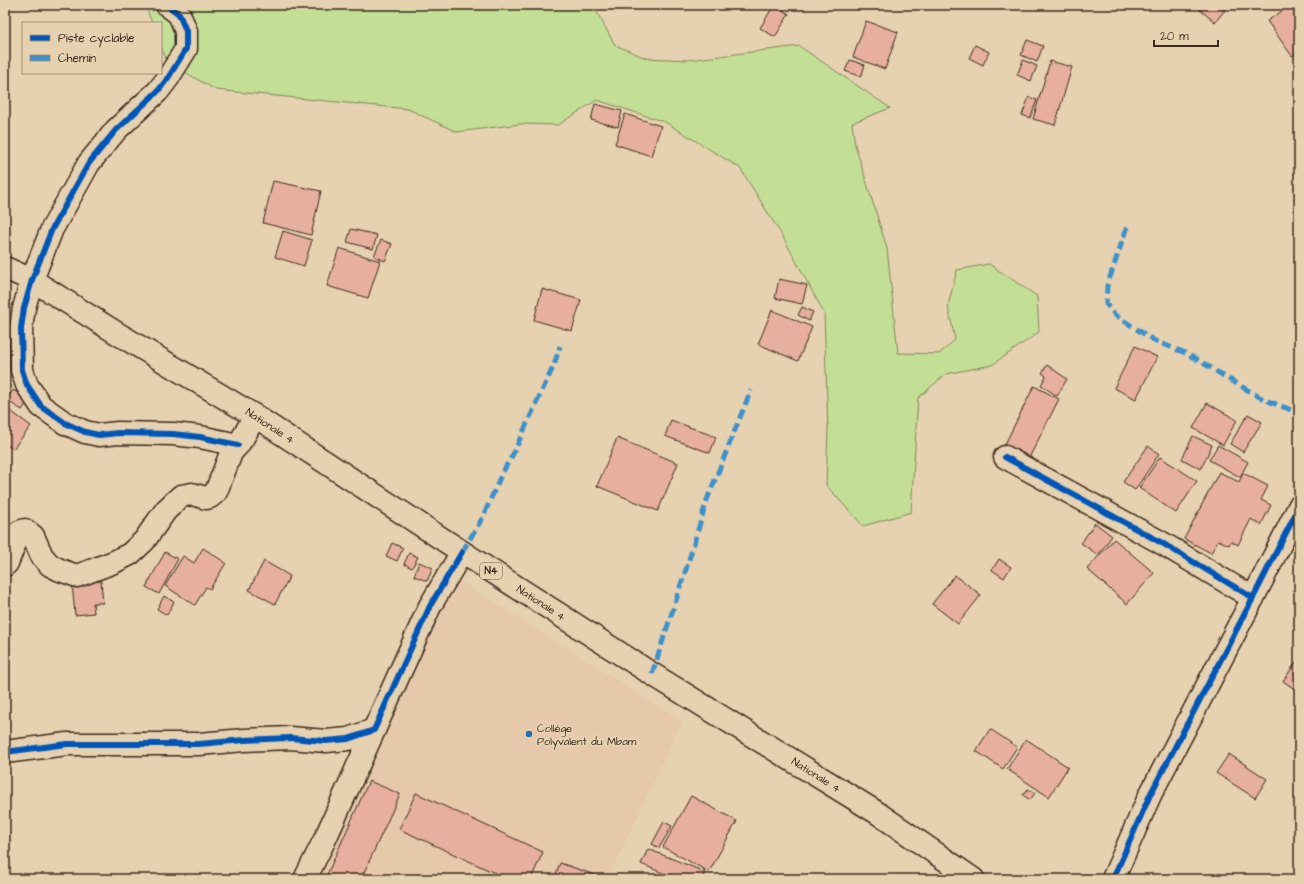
<svg xmlns="http://www.w3.org/2000/svg" width="1304" height="884" viewBox="0 0 1304 884" font-family="'Architects Daughter',sans-serif">
  <style>
    .built { fill: #e6c8aa }
    .green { fill: #c3df96; stroke: #7f845a }
    .building { fill: #e7af9d; stroke: #3b2a1e }
    .lines { fill: none; stroke-linecap: round; stroke-linejoin: round }
    .minor-casing { stroke: #3b2a1e; stroke-width: 25 }
    .highway-casing { stroke: #3b2a1e; stroke-width: 25 }
    .minor { stroke: #e6d2b0; stroke-width: 22 }
    .highway { stroke: #e6d2b0; stroke-width: 22 }
    .quiet { stroke: #3e90ca; stroke-width: 5; stroke-dasharray: 10 5; stroke-linecap: butt }
    .cycleway-casing { stroke: #e6d2b0; stroke-width: 8 }
    .cycleway { stroke: #0057b8; stroke-width: 6 }
    .poi-dot { fill: #1f6fb2; stroke: #e6d2b0; stroke-width: 1.5 }
    .labels { text-anchor: middle; dominant-baseline: central; stroke-width: 4; stroke-linejoin: round; paint-order: stroke }
    .shield { fill: #e6d2b0; stroke: #6e5c4a; stroke-width: 1 }
    .shield-label { font-size: 10px; font-weight: bold; fill: #3b2a1e }
    .street-label { font-size: 11px; fill: #3b2a1e; stroke: #e6d2b0 }
    .poi-label { font-size: 11px; fill: #3b2a1e; stroke: #e6d2b0; text-anchor: start }
  </style>
  <rect width="100%" height="100%" fill="#e6d2b0"/>
  <filter id="ink" filterUnits="userSpaceOnUse"><feTurbulence type="fractalNoise" baseFrequency=".025" numOctaves="2"/><feDisplacementMap in="SourceGraphic" scale="8" xChannelSelector="R" yChannelSelector="G"/><feConvolveMatrix kernelMatrix="1 2 1 2 8 2 1 2 1" color-interpolation-filters="sRGB"/></filter>
  <g filter="url(#ink)">
    <path class="built" d="M 457,579 L 682,721 L 608,879 L 316,879 L 416,654 Z"/>
    <path class="green" d="M 145,5 L 593,5 L 615,45 L 646,58 L 688,60 L 799,46 L 890,108 L 852,123 L 855,145 L 887,248 L 898,353 L 939,354 L 955,340 L 948,306 L 957,270 L 989,264 L 1037,296 L 1039,332 L 992,365 L 946,374 L 918,398 L 911,512 L 863,526 L 826,485 L 828,428 L 824,313 L 783,237 L 740,168 L 665,122 L 597,100 L 558,125 L 520,124 L 457,132 L 408,109 L 216,90 L 167,62 L 161,46 L 161,23 L 152,23 Z"/>
    <g class="building">
      <path d="M 774,5 L 789,14 L 775,37 L 760,28 Z"/>
      <path d="M 1204,5 L 1218,5 L 1225,10 L 1215,22 L 1200,10 Z"/>
      <path d="M 1291,5 L 1299,16 L 1299,51 L 1292,56 L 1267,21 Z"/>
      <path d="M 866,21 L 898,32 L 885,69 L 853,57 Z"/>
      <path d="M 1027,40 L 1043,46 L 1037,62 L 1021,55 Z"/>
      <path d="M 975,45 L 989,52 L 983,65 L 969,58 Z"/>
      <path d="M 850,60 L 865,65 L 861,77 L 845,71 Z"/>
      <path d="M 1023,60 L 1037,66 L 1031,81 L 1017,75 Z"/>
      <path d="M 1050,61 L 1072,67 L 1055,125 L 1033,119 Z"/>
      <path d="M 1029,97 L 1037,100 L 1030,118 L 1022,115 Z"/>
      <path d="M 595,104 L 622,111 L 618,127 L 591,120 Z"/>
      <path d="M 625,114 L 661,126 L 651,156 L 615,144 Z"/>
      <path d="M 273,181 L 321,191 L 311,235 L 263,223 Z"/>
      <path d="M 351,229 L 377,235 L 373,249 L 347,242 Z"/>
      <path d="M 283,231 L 312,240 L 304,266 L 275,257 Z"/>
      <path d="M 381,240 L 392,244 L 385,261 L 374,256 Z"/>
      <path d="M 339,248 L 380,261 L 368,298 L 327,286 Z"/>
      <path d="M 779,279 L 807,285 L 802,304 L 775,298 Z"/>
      <path d="M 542,289 L 581,300 L 572,331 L 534,320 Z"/>
      <path d="M 802,307 L 813,312 L 809,321 L 798,315 Z"/>
      <path d="M 772,310 L 812,327 L 798,361 L 758,344 Z"/>
      <path d="M 1135,346 L 1157,357 L 1136,399 L 1114,388 Z"/>
      <path d="M 1047,365 L 1067,379 L 1057,396 L 1041,385 L 1046,376 L 1042,373 Z"/>
      <path d="M 1034,386 L 1059,399 L 1029,458 L 1004,446 Z"/>
      <path d="M 13,390 L 29,400 L 22,410 L 6,400 Z"/>
      <path d="M 1207,403 L 1237,420 L 1223,445 L 1193,428 Z"/>
      <path d="M 5,407 L 31,426 L 13,449 L 5,444 Z"/>
      <path d="M 1248,414 L 1262,422 L 1243,452 L 1230,444 Z"/>
      <path d="M 671,420 L 716,437 L 710,453 L 665,436 Z"/>
      <path d="M 1193,436 L 1212,445 L 1201,469 L 1182,459 Z"/>
      <path d="M 617,438 L 678,463 L 658,511 L 597,486 Z"/>
      <path d="M 1218,445 L 1248,462 L 1240,477 L 1209,460 Z"/>
      <path d="M 1148,446 L 1159,454 L 1135,490 L 1123,482 Z"/>
      <path d="M 1160,457 L 1197,481 L 1176,513 L 1139,488 Z"/>
      <path d="M 1219,472 L 1239,482 L 1243,473 L 1268,486 L 1261,500 L 1271,505 L 1261,525 L 1251,519 L 1238,545 L 1231,541 L 1229,545 L 1218,540 L 1211,553 L 1184,539 Z"/>
      <path d="M 1095,523 L 1112,536 L 1098,555 L 1081,543 Z"/>
      <path d="M 1114,539 L 1154,573 L 1127,604 L 1087,569 Z"/>
      <path d="M 392,543 L 403,548 L 397,561 L 386,556 Z"/>
      <path d="M 203,548 L 226,563 L 210,589 L 206,587 L 195,605 L 165,586 L 183,556 L 194,563 Z"/>
      <path d="M 165,552 L 178,559 L 159,594 L 146,587 Z"/>
      <path d="M 409,553 L 418,557 L 412,568 L 404,564 Z"/>
      <path d="M 999,559 L 1011,567 L 1004,578 L 992,570 Z"/>
      <path d="M 264,561 L 290,576 L 275,604 L 249,590 Z"/>
      <path d="M 419,562 L 433,568 L 427,581 L 414,576 Z"/>
      <path d="M 955,575 L 981,595 L 958,624 L 932,604 Z"/>
      <path d="M 101,581 L 103,603 L 93,603 L 94,613 L 75,615 L 72,583 Z"/>
      <path d="M 164,596 L 174,602 L 167,615 L 157,609 Z"/>
      <path d="M 1299,658 L 1299,692 L 1283,681 Z"/>
      <path d="M 990,729 L 1017,747 L 1003,769 L 976,751 Z"/>
      <path d="M 1026,739 L 1068,767 L 1049,797 L 1007,769 Z"/>
      <path d="M 1229,754 L 1267,779 L 1255,798 L 1216,773 Z"/>
      <path d="M 369,781 L 400,794 L 361,879 L 325,879 Z"/>
      <path d="M 1028,789 L 1035,793 L 1030,800 L 1023,795 Z"/>
      <path d="M 416,793 L 543,852 L 531,879 L 508,879 L 399,829 Z"/>
      <path d="M 691,796 L 737,821 L 709,872 L 663,847 Z"/>
      <path d="M 664,822 L 672,826 L 659,848 L 652,844 Z"/>
      <path d="M 648,849 L 705,872 L 702,879 L 677,879 L 641,864 Z"/>
      <path d="M 560,863 L 595,875 L 593,879 L 554,879 Z"/>
    </g>
    <g class="lines">
      <g class="minor-casing">
        <g id="minor">
          <path d="M 167,5 L 179,14 L 186,31 L 186,49 L 168,78 L 158,91 L 116,130 L 89,163 L 52,229 L 32,280 L 24,308 L 21,328 L 22,370 L 27,385 L 41,406 L 65,423 L 85,432 L 99,435 L 118,433 L 173,434 L 200,437 L 238,445"/>
          <path d="M 1005,457 L 1162,543 L 1253,598"/>
          <path d="M 5,565 L 7,563 L 19,532 L 25,530 L 33,536 L 42,556 L 50,565 L 60,570 L 77,576 L 114,562 L 130,554 L 144,541 L 166,510 L 181,496 L 192,494 L 206,498 L 210,497 L 216,492 L 231,453 L 242,439 L 255,416"/>
          <path d="M 5,752 L 67,744 L 199,744 L 244,740 L 290,738 L 326,741 L 348,739 L 374,730 L 430,606 L 462,552"/>
          <path d="M 305,879 L 325,839 L 374,730"/>
          <path d="M 1113,879 L 1150,795 L 1253,598 L 1299,507"/>
        </g>
      </g>
      <g class="highway-casing">
        <path id="highway" d="M 5,268 L 32,280 L 115,332 L 255,416 L 462,552 L 652,674 L 876,812 L 973,879"/>
      </g>
      <use href="#minor" class="minor"/>
      <use href="#highway" class="highway"/>
      <g class="quiet">
        <path d="M 1127,227 L 1107,286 L 1106,304 L 1115,315 L 1155,341 L 1183,352 L 1200,361 L 1227,378 L 1263,399 L 1299,413"/>
        <path d="M 462,552 L 483,517 L 501,475 L 513,454 L 554,365 L 560,346"/>
        <path d="M 652,674 L 687,566 L 707,500 L 751,390"/>
      </g>
      <g class="cycleway-casing">
        <g id="cycleway">
          <path d="M 167,5 L 179,14 L 186,31 L 186,49 L 168,78 L 158,91 L 116,130 L 89,163 L 52,229 L 32,280 L 24,308 L 21,328 L 22,370 L 27,385 L 41,406 L 65,423 L 85,432 L 99,435 L 118,433 L 173,434 L 200,437 L 238,445"/>
          <path d="M 1005,457 L 1162,543 L 1253,598"/>
          <path d="M 5,752 L 67,744 L 199,744 L 244,740 L 290,738 L 326,741 L 348,739 L 374,730 L 430,606 L 462,552"/>
          <path d="M 1113,879 L 1150,795 L 1253,598 L 1299,507"/>
        </g>
      </g>
      <use href="#cycleway" class="cycleway"/>
    </g>
  </g>
  <circle class="poi-dot" cx="529" cy="734" r="4"/>
  <g class="labels">
    <rect class="shield" x="480" y="563" width="22" height="16" rx="3"/>
    <g class="shield-label">
      <text x="491" y="571">N4</text>
    </g>
    <g class="street-label">
      <text transform="translate(270 426) rotate(33)">Nationale 4</text>
      <text transform="translate(541 603) rotate(33)">Nationale 4</text>
      <text transform="translate(816 775) rotate(32)">Nationale 4</text>
    </g>
    <g class="poi-label">
      <text x="537" y="728">Collège<tspan x="537" dy="13">Polyvalent du Mbam</tspan></text>
    </g>
  </g>
  <rect width="1304" height="884" fill="none" stroke="#e6d2b0" stroke-width="20"/>
  <rect x="10" y="10" width="1284" height="864" fill="none" stroke="#3b2a1e" stroke-width="1.5" filter="url(#ink)"/>
  <rect x="22" y="22" width="140" height="52" fill="#e6d2b0" stroke="#a28f76"/>
  <rect x="30" y="35" width="20" height="6" fill="#0057b8" stroke="#a28f76"/>
  <text x="58" y="42" font-size="12" fill="#3b2a1e">Piste cyclable</text>
  <rect x="30" y="55" width="20" height="6" fill="#3e90ca" stroke="#a28f76"/>
  <text x="58" y="62" font-size="12" fill="#3b2a1e">Chemin</text>
  <path d="M1154 40v6h64v-6" fill="none" stroke="#3b2a1e" stroke-width="2"/>
  <text x="1160" y="40" font-size="12" fill="#3b2a1e" stroke="#e6d2b0" stroke-width="3" paint-order="stroke">20 m</text>
</svg>
